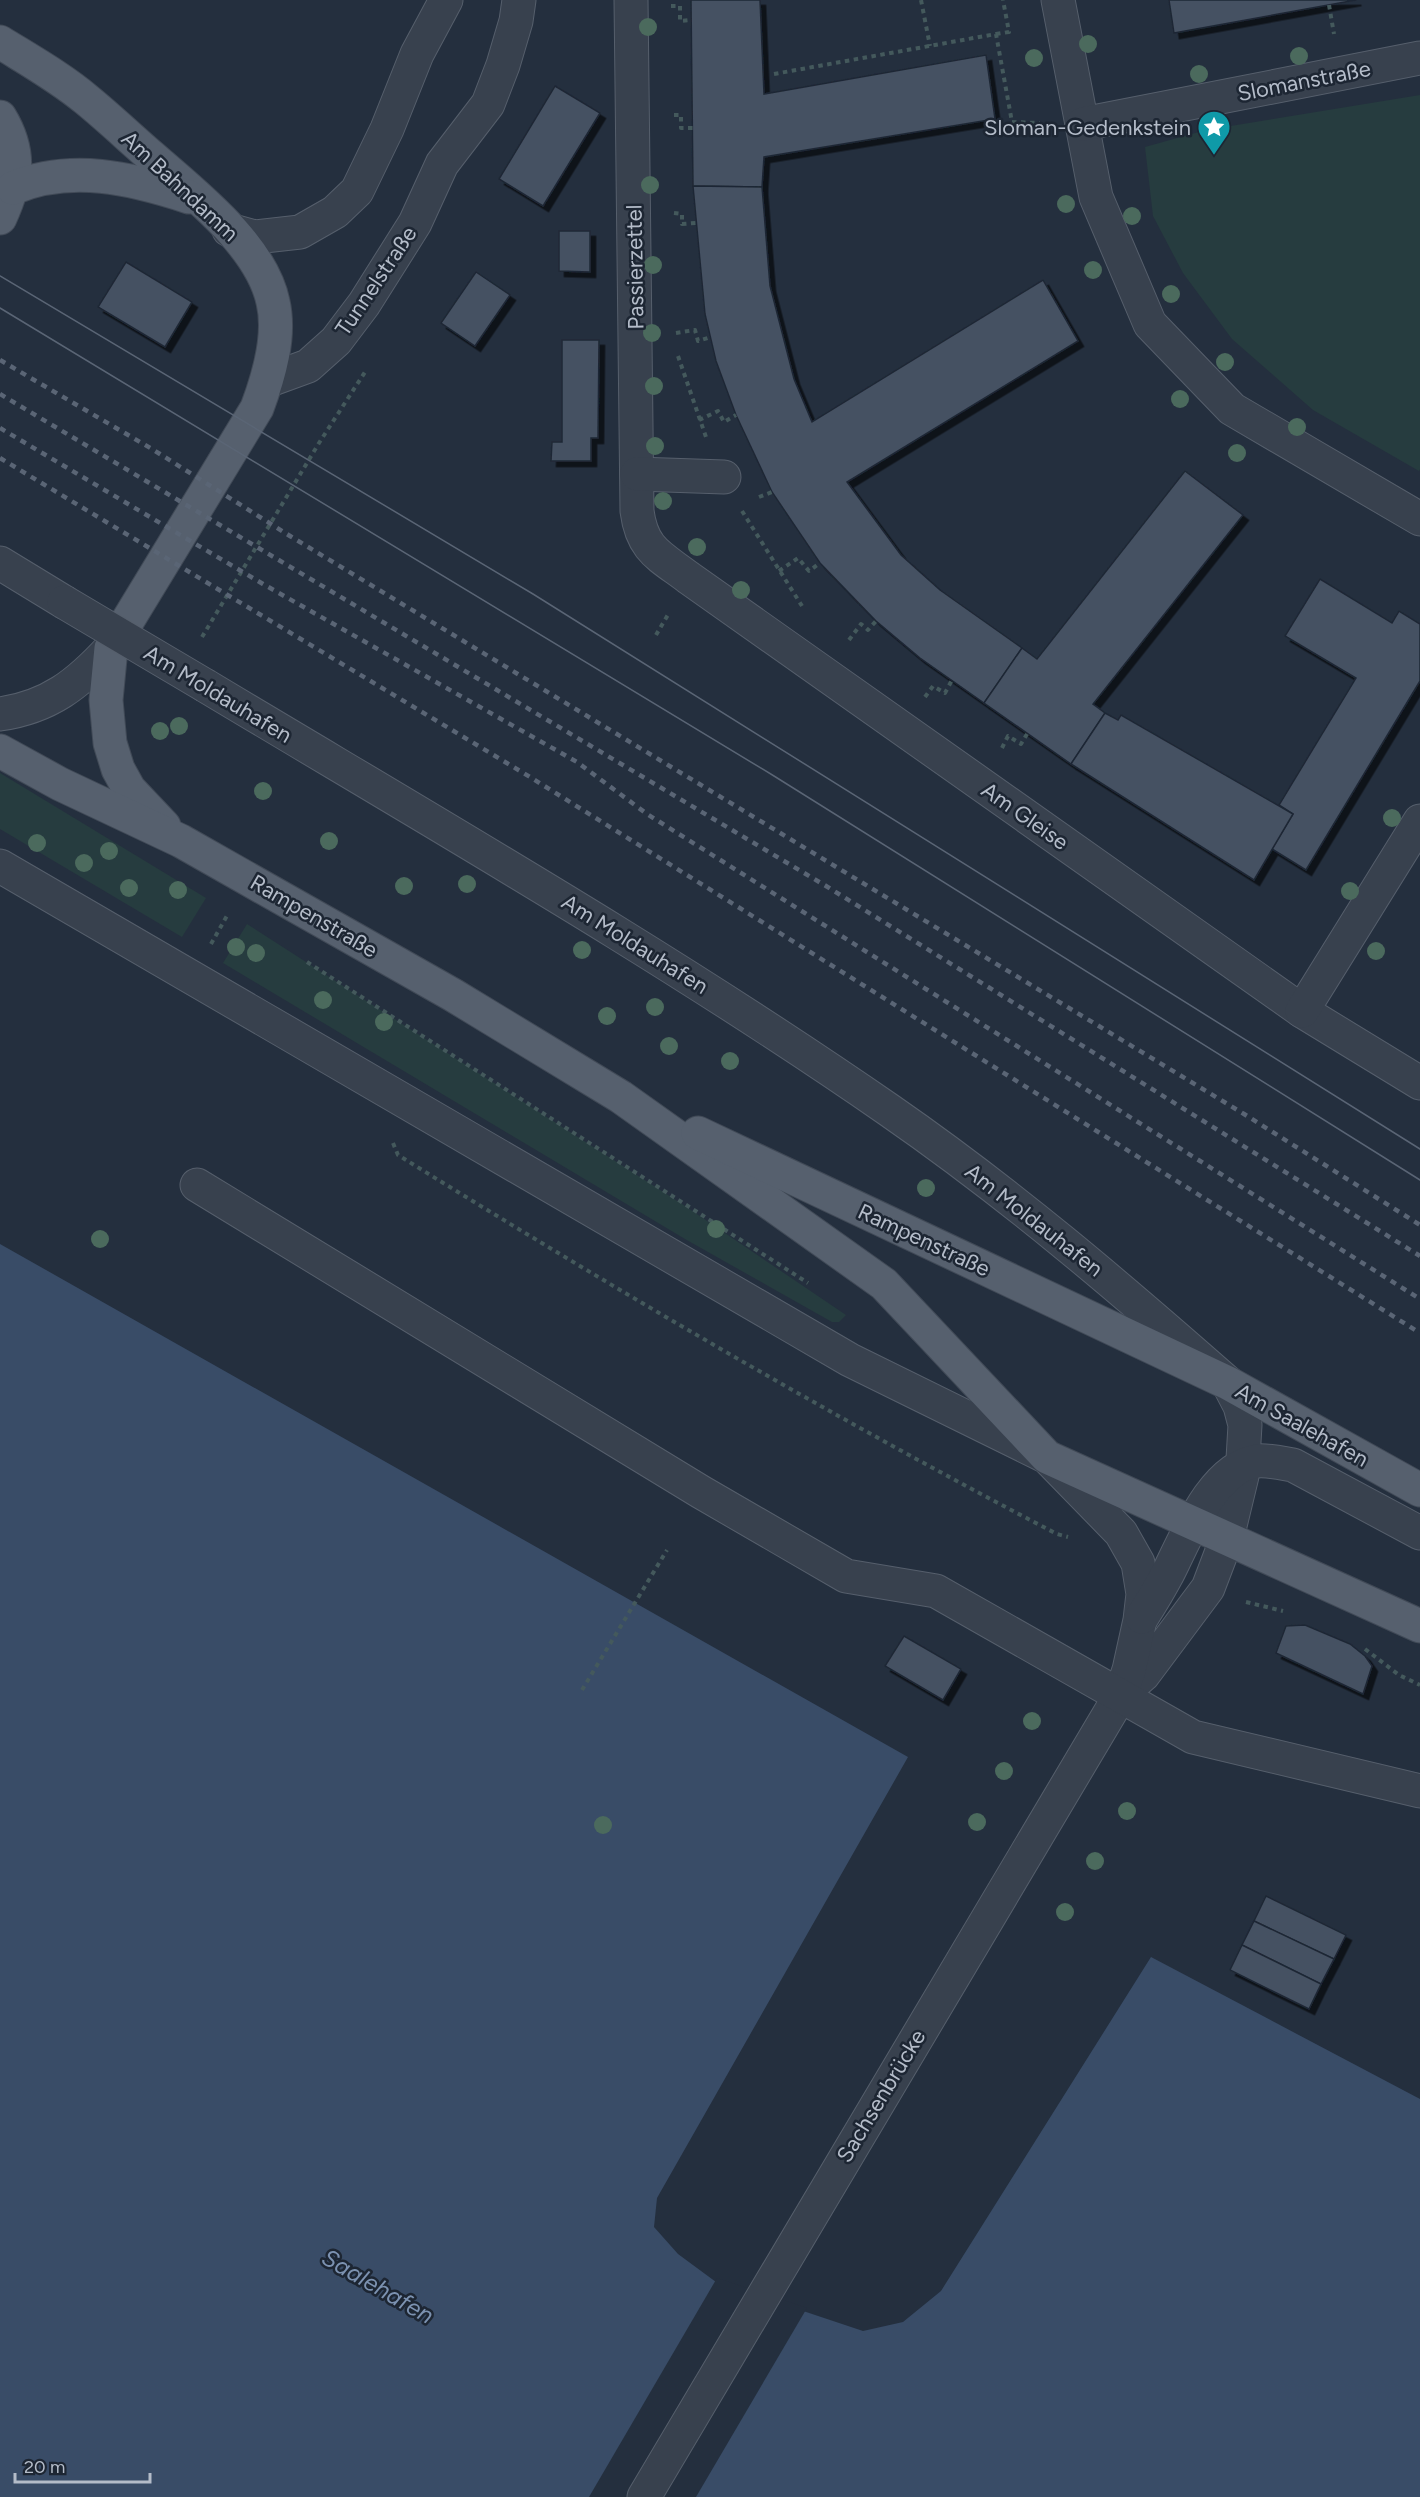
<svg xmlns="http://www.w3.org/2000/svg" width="1420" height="2497" viewBox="0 0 1420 2497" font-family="Figtree,sans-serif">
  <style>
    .green { fill: #263c3f }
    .water { fill: #394c67 }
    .pier { fill: #242f3e }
    .building { fill: #455162; stroke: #1f2835; stroke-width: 1.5; filter: url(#shadow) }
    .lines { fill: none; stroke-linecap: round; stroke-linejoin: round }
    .minor-casing { stroke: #565f6c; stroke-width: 35 }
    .major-casing { stroke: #414a57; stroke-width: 35 }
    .path { stroke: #44595c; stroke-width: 4; stroke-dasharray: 4.5 4.5; stroke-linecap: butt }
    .minor { stroke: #38414e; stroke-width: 33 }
    .major { stroke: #56606e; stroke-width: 33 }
    .tram { stroke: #5a6575; stroke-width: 1.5 }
    .rail { stroke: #5a6575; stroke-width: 4.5; stroke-dasharray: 6 6; stroke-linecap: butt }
    .minor-bridge-casing { stroke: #565f6c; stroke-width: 35; stroke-linecap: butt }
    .minor-bridge { stroke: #38414e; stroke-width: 33 }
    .tree { fill: #4b6a5d }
    .labels { text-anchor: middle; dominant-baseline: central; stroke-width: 5; stroke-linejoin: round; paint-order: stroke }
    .street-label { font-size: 22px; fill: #b4bcc9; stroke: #1d2633 }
    .poi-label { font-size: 22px; fill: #b4bcc9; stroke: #1d2633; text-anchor: end }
    .water-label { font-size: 24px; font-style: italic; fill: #7c92b1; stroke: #1d2633 }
  </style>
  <defs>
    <filter id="shadow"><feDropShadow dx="5.5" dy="5.5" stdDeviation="0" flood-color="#0009"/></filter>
  </defs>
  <rect width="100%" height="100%" fill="#242f3e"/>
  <g class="green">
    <path d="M 1420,95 L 1420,469 L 1419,471 L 1313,410 L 1232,339 L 1183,273 L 1153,216 L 1145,147 L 1206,130 Z"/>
    <path d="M 0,773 L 206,898 L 182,937 L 0,829 Z"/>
    <path d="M 247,924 L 682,1204 L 846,1315 L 839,1322 L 832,1322 L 685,1239 L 223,963 Z"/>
  </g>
  <path class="water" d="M 0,1244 L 908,1757 L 657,2198 L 654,2227 L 678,2254 L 716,2282 L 863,2331 L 903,2322 L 941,2291 L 1151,1957 L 1420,2099 L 1420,2497 L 0,2497 Z"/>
  <path class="pier" d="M 717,2278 L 807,2308 L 696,2497 L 589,2497 Z"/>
  <g class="building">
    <path d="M 691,0 L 760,0 L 764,94 L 986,55 L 995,119 L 764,157 L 762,187 L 693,186 Z"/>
    <path d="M 1169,0 L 1356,0 L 1174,33 Z"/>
    <path d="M 555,86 L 600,113 L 543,206 L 499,179 Z"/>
    <path d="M 693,186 L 762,187 L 770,286 L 794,379 L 812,422 L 1043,280 L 1078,341 L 847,482 L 901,555 L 940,590 L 1022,648 L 984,703 L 920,658 L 876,621 L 820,563 L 772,492 L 736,415 L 716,361 L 705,314 Z"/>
    <path d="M 559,231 L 590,231 L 590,272 L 559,271 Z"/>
    <path d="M 126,262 L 192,302 L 165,347 L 98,307 Z"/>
    <path d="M 476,272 L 510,295 L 475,346 L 441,323 Z"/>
    <path d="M 562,340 L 599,340 L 598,438 L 591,438 L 591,461 L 551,461 L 552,442 L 562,442 Z"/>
    <path d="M 1185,471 L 1243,515 L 1093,704 L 1105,713 L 1071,764 L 984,703 L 1022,648 L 1037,659 Z"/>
    <path d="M 1320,579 L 1392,623 L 1399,611 L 1420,624 L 1420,681 L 1306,870 L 1272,849 L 1293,814 L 1279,805 L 1356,678 L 1285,636 Z"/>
    <path d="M 1105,713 L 1118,720 L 1121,715 L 1293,814 L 1254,880 L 1071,764 Z"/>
    <path d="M 1305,1625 L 1350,1644 L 1365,1656 L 1372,1666 L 1363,1694 L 1276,1653 L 1286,1626 Z"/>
    <path d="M 904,1636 L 961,1669 L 943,1700 L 885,1666 Z"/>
    <path d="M 1266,1896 L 1346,1935 L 1334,1959 L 1254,1921 Z"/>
    <path d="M 1254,1921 L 1334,1959 L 1321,1984 L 1242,1945 Z"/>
    <path d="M 1242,1945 L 1321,1984 L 1309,2009 L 1230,1970 Z"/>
  </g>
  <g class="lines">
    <g class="minor-casing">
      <g id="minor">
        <path d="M 631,0 L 637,511 C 642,550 660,556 689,578 L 1302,1011 L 1420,1083"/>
        <path d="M 1058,0 L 1096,197 L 1150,324 L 1232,409 L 1420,519"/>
        <path d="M 1083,124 L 1420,58"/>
        <path d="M 229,230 L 255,237 L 300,232 L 335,212 L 357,191 L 387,129 L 417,54 L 446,0"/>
        <path d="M 267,381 L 308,366 L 336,341 L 364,304 L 415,223 L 442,164 L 488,104 L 503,65 L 516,21 L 519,0"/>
        <path d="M 637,474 L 724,477"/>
        <path d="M 0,563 L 64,602"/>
        <path d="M 206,686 C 436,824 668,957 889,1110 C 1009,1193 1119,1287 1228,1383 L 1240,1406 L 1245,1425 L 1242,1476 L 1227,1538 L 1208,1588 L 1143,1675 L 1126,1690"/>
        <path d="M 0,714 C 49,707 78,684 111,648"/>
        <path d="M 0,866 L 850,1360 L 1047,1457 L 1121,1533 L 1138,1563 L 1143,1594 L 1140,1620 L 1129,1670 L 1120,1696 L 644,2497"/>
        <path d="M 1302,1011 L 1420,821"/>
        <path d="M 197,1185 L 701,1492 L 846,1576 L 936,1591 L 1193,1737 L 1420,1791"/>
        <path d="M 1142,1617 C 1151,1603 1160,1588 1168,1573 C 1186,1538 1212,1468 1257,1461 C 1269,1460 1281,1463 1293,1465 L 1420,1533"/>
      </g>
    </g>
    <g class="major-casing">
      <g id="major">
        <path d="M 0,42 C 29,60 61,78 87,100 C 109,118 130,138 152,157 C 194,194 261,245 273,302 C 281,336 269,376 257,408 L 111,648 L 106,700 L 110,743 L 118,769 L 129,789 L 164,826"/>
        <path d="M 0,117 C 22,153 17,181 0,218"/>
        <path d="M 13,188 C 71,164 131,178 189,197"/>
        <path d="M 0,751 L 60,784 L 181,841 L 248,879 L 453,995 L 621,1097 L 884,1284 L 1047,1457 L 1420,1626"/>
        <path d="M 698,1133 L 1228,1383 L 1420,1490"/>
      </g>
    </g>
    <g class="path">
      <path d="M 921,0 L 930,46"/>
      <path d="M 1329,5 L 1334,34"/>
      <path d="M 671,6 L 680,6 L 680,21 L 691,20"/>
      <path d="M 996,34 L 1009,32 L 1003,0"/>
      <path d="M 774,74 L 996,34 L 1012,122 L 1040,123"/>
      <path d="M 674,115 L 681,115 L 681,128 L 693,128"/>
      <path d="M 674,213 L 682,214 L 682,224 L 696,223"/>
      <path d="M 676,333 L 695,330 L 698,341 L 711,337"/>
      <path d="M 678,356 L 706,437"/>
      <path d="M 699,420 L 718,411 L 724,422 L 736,415"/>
      <path d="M 759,497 L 772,492"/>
      <path d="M 742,511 L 802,606"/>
      <path d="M 779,571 L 798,558 L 809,571 L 820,563"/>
      <path d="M 656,635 L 669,613"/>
      <path d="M 202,637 L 319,443 L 365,372"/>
      <path d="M 849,640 L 861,624 L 868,630 L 876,621"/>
      <path d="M 925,697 L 933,686 L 945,693 L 952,680"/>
      <path d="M 1002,748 L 1008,736 L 1021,744 L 1027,734"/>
      <path d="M 211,944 L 228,914"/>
      <path d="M 307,962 L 808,1283"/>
      <path d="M 393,1143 L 398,1155 C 614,1289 832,1417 1057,1534 L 1068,1537"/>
      <path d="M 1246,1602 L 1283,1611"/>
      <path d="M 1365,1649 L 1399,1675 L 1420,1685"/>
      <path d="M 582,1690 L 667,1550"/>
    </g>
    <use href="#minor" class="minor"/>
    <use href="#major" class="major"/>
    <g class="tram">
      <path d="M 0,276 L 533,594 L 1420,1149"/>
      <path d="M 0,308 L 774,776 L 1420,1180"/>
    </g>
    <g class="rail">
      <path d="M 0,360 L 152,449 L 290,536 L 1244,1114 L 1420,1225"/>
      <path d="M 0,394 L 826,886 L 1420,1256"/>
      <path d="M 0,428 L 263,584 L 577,762 L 647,814 L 1420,1299"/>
      <path d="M 0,458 L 530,777 L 1420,1333"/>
    </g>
    <g class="minor-bridge-casing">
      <path id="minor-bridge" d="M 64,602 L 206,686"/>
    </g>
    <use href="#minor-bridge" class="minor-bridge"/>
  </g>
  <g class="tree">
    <circle cx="648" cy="27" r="9"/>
    <circle cx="1088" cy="44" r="9"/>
    <circle cx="1299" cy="56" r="9"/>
    <circle cx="1034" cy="58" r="9"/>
    <circle cx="1199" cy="74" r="9"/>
    <circle cx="650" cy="185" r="9"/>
    <circle cx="1066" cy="204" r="9"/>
    <circle cx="1132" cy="216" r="9"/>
    <circle cx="653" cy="265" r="9"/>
    <circle cx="1093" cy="270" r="9"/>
    <circle cx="1171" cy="294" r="9"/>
    <circle cx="652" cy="333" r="9"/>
    <circle cx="1225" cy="362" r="9"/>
    <circle cx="654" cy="386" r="9"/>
    <circle cx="1180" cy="399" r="9"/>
    <circle cx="1297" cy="427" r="9"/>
    <circle cx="655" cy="446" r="9"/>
    <circle cx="1237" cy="453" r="9"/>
    <circle cx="663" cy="501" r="9"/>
    <circle cx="697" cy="547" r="9"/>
    <circle cx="741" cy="590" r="9"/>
    <circle cx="179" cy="726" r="9"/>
    <circle cx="160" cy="731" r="9"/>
    <circle cx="263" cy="791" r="9"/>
    <circle cx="1392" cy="818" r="9"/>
    <circle cx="329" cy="841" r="9"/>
    <circle cx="37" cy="843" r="9"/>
    <circle cx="109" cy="851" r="9"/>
    <circle cx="84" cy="863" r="9"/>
    <circle cx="467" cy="884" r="9"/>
    <circle cx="404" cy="886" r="9"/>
    <circle cx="129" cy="888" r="9"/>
    <circle cx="178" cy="890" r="9"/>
    <circle cx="1350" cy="891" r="9"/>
    <circle cx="236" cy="947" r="9"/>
    <circle cx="582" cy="950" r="9"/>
    <circle cx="1376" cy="951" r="9"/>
    <circle cx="256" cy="953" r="9"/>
    <circle cx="323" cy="1000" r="9"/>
    <circle cx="655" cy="1007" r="9"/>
    <circle cx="607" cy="1016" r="9"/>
    <circle cx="384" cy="1022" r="9"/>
    <circle cx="669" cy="1046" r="9"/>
    <circle cx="730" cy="1061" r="9"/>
    <circle cx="926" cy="1188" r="9"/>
    <circle cx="716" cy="1229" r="9"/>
    <circle cx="100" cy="1239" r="9"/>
    <circle cx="1032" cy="1721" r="9"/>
    <circle cx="1004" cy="1771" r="9"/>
    <circle cx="1127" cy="1811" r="9"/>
    <circle cx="977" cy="1822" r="9"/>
    <circle cx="603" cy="1825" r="9"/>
    <circle cx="1095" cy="1861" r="9"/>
    <circle cx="1065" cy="1912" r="9"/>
  </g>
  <defs>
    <g id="sight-pin" transform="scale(1.725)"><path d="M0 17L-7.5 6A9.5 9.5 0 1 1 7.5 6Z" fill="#0f9aa8" stroke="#1d2633"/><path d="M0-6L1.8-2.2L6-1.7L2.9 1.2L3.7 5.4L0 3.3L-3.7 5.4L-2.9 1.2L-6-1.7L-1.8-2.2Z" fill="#fff"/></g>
  </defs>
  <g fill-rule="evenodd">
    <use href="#sight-pin" x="1214" y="127"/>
  </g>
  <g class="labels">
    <g class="street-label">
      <text transform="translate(1304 81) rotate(-11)">Slomanstraße</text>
      <text transform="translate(180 186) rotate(43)">Am Bahndamm</text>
      <text transform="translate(635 267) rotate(-91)">Passierzettel</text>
      <text transform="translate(376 281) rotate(-56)">Tunnelstraße</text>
      <text transform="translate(218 694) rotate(31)">Am Moldauhafen</text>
      <text transform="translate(1025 816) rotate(35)">Am Gleise</text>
      <text transform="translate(314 916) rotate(30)">Rampenstraße</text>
      <text transform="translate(635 944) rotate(32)">Am Moldauhafen</text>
      <text transform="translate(1034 1220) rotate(38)">Am Moldauhafen</text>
      <text transform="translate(924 1240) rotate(25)">Rampenstraße</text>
      <text transform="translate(1302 1425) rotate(29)">Am Saalehafen</text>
      <text transform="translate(881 2096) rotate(-59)">Sachsenbrücke</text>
    </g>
    <g class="poi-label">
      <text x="1191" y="127">Sloman-Gedenkstein</text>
    </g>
    <g class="water-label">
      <text transform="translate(378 2286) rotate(30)">Saalehafen</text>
    </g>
  </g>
  <path d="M15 2473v9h135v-9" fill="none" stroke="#b4bcc9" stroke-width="3"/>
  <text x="24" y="2473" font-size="18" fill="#b4bcc9" stroke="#1d2633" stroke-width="4.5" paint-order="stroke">20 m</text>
</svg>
